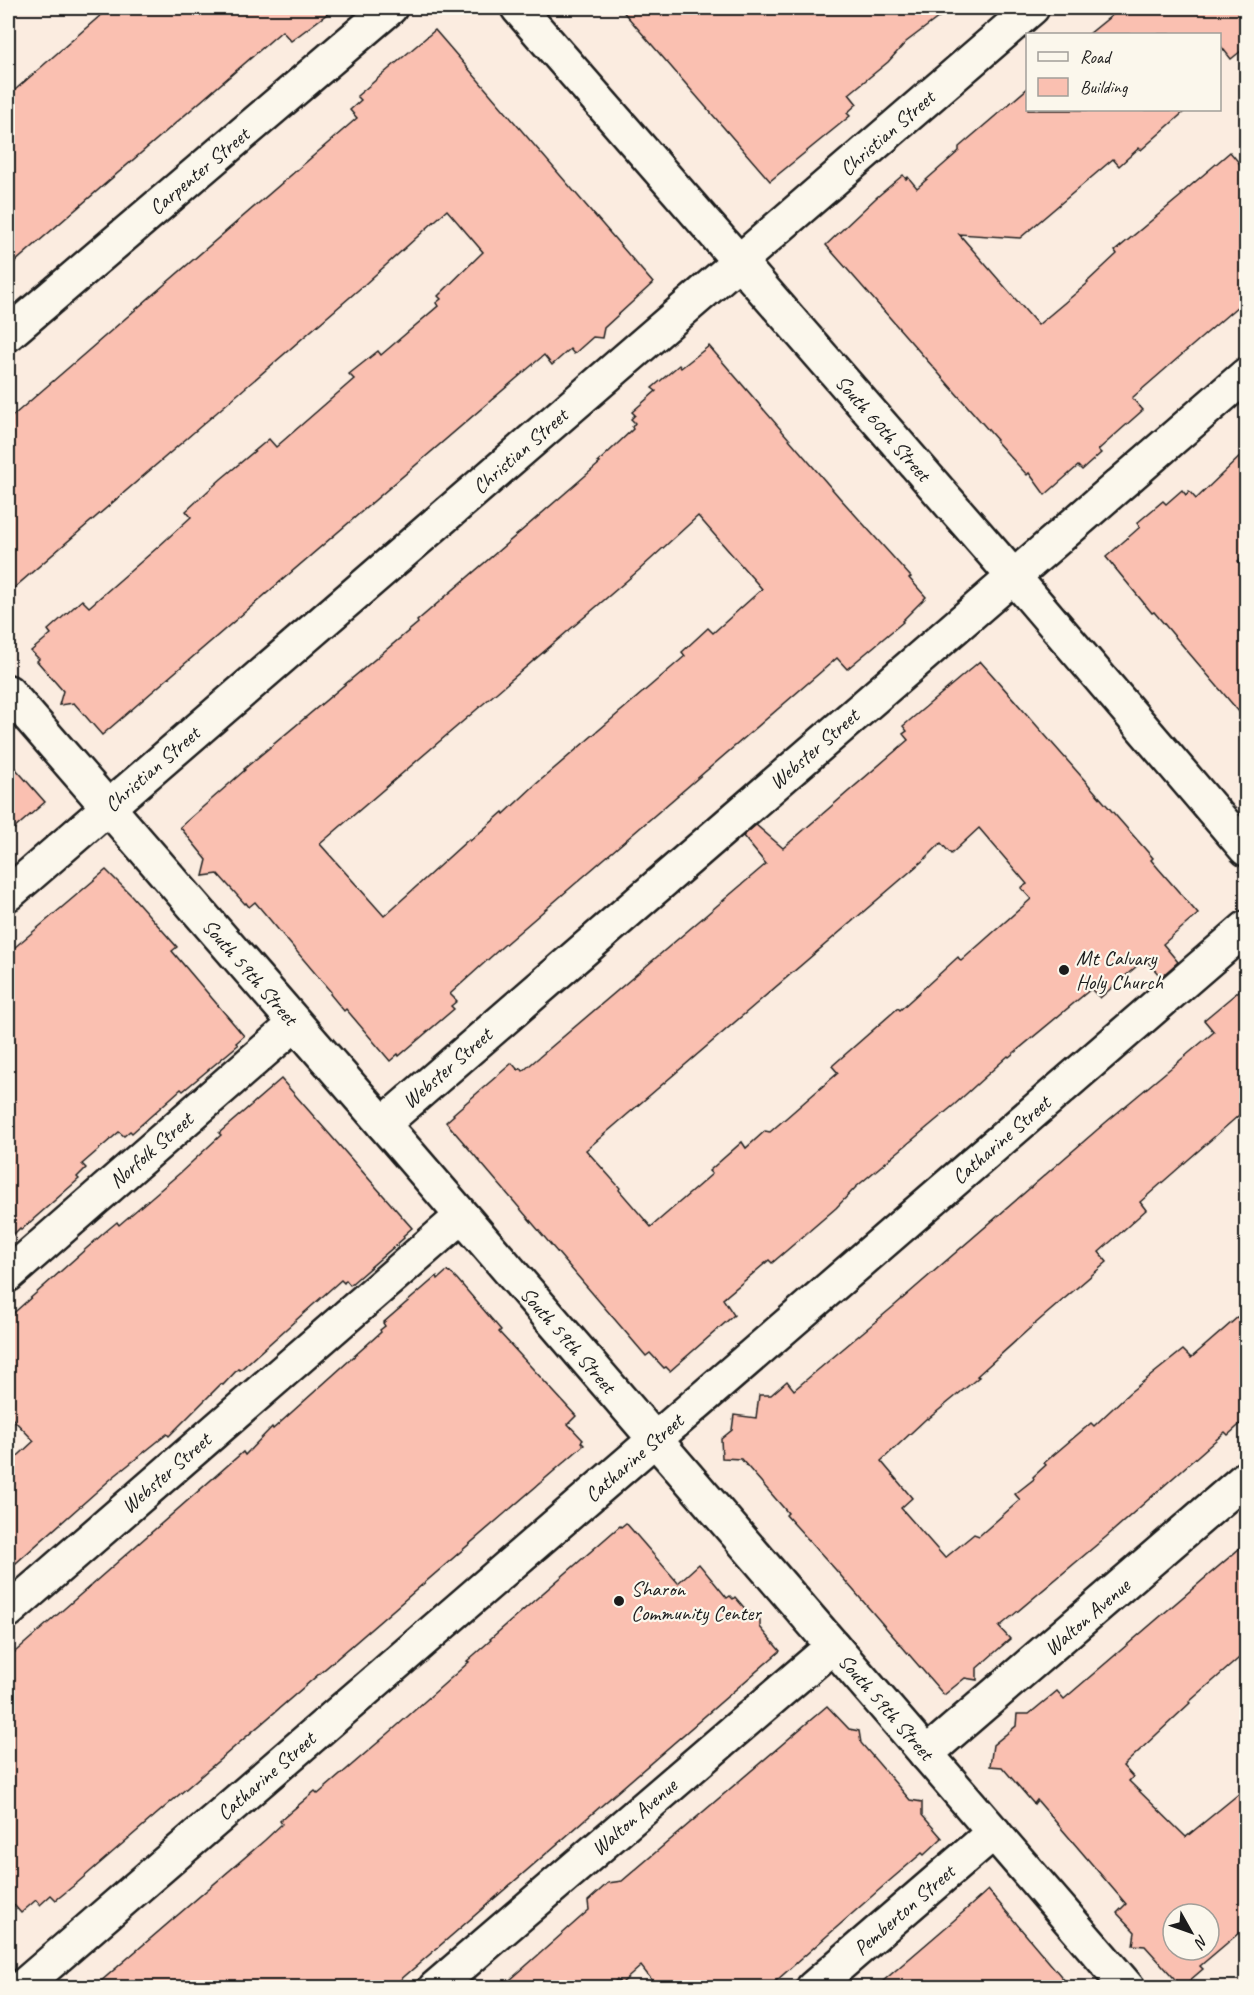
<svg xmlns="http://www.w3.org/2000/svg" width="1254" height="1995" viewBox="0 0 1254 1995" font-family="Caveat,sans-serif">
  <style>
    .building { fill: #fac0b1; stroke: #1c1c1c; stroke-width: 1.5; fill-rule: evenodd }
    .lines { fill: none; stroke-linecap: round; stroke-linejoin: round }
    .street-casing { stroke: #1c1c1c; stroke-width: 38 }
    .secondary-casing { stroke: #1c1c1c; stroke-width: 38 }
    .street { stroke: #fbf7ec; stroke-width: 33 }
    .secondary { stroke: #fbf7ec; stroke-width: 33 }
    .poi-dot { fill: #1c1c1c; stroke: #fbf7ec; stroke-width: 2 }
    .labels { text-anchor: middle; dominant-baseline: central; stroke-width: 4.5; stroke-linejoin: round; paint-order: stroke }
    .street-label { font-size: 21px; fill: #1c1c1c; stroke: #fbf7ec }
    .poi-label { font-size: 21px; fill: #1c1c1c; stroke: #fbf7ec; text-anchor: start }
  </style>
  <rect width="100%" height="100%" fill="#fbece0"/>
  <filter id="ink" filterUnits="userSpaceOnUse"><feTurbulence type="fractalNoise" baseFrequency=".0167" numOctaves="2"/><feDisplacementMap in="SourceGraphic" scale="12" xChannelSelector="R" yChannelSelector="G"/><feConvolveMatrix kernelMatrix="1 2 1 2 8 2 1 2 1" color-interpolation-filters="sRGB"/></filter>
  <g filter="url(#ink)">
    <g class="building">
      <path d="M 109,8 L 335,8 L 291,41 L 282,31 L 8,268 L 8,96 Z"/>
      <path d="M 620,8 L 951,8 L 906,42 L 888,62 L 849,94 L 857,104 L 847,113 L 850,116 L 770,181 Z"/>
      <path d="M 1121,8 L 1246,8 L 1246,47 L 1231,59 L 1220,45 L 1220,34 L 1089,34 Z"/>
      <path d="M 435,30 L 653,283 L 604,328 L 602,338 L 593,337 L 574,354 L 570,349 L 552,365 L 544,355 L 524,372 L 102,735 L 74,703 L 59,705 L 63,691 L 37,661 L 39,659 L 31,651 L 51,634 L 48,630 L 82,600 L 89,607 L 158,547 L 191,517 L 186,511 L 221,479 L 269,439 L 276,447 L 354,379 L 349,374 L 378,351 L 381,355 L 438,306 L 436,303 L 441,299 L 438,296 L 483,252 L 447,210 L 364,285 L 8,593 L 8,420 L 357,118 L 350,110 L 361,100 L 357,96 Z"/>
      <path d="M 1028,88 L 1028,110 L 1186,110 L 1141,150 L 1139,148 L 1119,166 L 1113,159 L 1020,238 L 959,234 L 1038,325 L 1088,283 L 1087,282 L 1117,254 L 1115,251 L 1182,195 L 1181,194 L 1230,152 L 1246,171 L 1246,299 L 1132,398 L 1143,410 L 1098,450 L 1101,453 L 1082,470 L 1078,466 L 1045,495 L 1029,473 L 1027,475 L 996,441 L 997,440 L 826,245 L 877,197 L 903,175 L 906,179 L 908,177 L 917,188 L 959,151 L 959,147 Z"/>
      <path d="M 709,346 L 839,497 L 911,577 L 909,578 L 926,597 L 902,621 L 903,622 L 847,669 L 837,658 L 503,946 L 450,994 L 457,1001 L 451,1006 L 454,1009 L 399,1056 L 398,1054 L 390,1061 L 346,1009 L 344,1011 L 330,994 L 331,992 L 255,902 L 249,907 L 246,903 L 245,904 L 218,874 L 203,876 L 207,860 L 180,827 L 245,770 L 244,769 L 418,623 L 417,621 L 600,463 L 598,462 L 633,429 L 632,427 L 635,423 L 631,419 L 635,415 L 632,412 L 656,391 L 652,388 L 679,365 L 681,368 ZM 698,516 L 762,589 L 713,633 L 708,628 L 682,652 L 685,656 L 535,785 L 504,814 L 503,812 L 470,841 L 469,839 L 384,916 L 320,844 L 638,571 Z"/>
      <path d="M 1246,451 L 1246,554 L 1238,561 L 1246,568 L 1246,720 L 1154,612 L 1152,613 L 1106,557 L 1140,527 L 1137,523 L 1163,501 L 1166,504 L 1182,490 L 1186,495 L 1189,491 L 1196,499 Z"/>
      <path d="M 980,661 L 1153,858 L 1151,860 L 1198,914 L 1163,944 L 1178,962 L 1161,977 L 1145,959 L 1100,998 L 1091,989 L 1009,1057 L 1008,1056 L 954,1105 L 856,1187 L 836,1208 L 772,1263 L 769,1260 L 723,1299 L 734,1315 L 670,1371 L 666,1367 L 664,1368 L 650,1353 L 646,1356 L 446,1122 L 454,1115 L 453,1114 L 512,1063 L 518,1070 L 521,1068 L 523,1071 L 766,864 L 743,836 L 756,825 L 783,848 L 908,740 L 903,734 L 907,731 L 903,726 ZM 979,828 L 1027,884 L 1021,888 L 1031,899 L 961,961 L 958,957 L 900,1010 L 898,1008 L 832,1066 L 838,1073 L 809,1098 L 770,1132 L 765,1131 L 746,1148 L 742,1142 L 709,1171 L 712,1174 L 651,1227 L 619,1190 L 620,1188 L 586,1150 L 926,858 L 941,843 L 951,854 Z"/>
      <path d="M 8,760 L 45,802 L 8,834 Z"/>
      <path d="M 106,870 L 132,896 L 177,947 L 172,951 L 244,1036 L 236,1043 L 238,1045 L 183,1091 L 181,1089 L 132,1133 L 130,1131 L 124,1136 L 119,1132 L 82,1164 L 86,1168 L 77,1177 L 79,1179 L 21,1230 L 20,1228 L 8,1240 L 8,953 Z"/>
      <path d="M 1246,985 L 1246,1109 L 1140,1202 L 1146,1210 L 1099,1252 L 1107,1262 L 1029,1329 L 977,1376 L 979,1377 L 928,1419 L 927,1418 L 881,1461 L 912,1498 L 901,1508 L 945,1558 L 974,1534 L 979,1536 L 1020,1500 L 1015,1494 L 1034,1479 L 1033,1477 L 1046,1465 L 1044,1463 L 1091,1423 L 1094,1426 L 1129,1393 L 1183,1350 L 1191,1358 L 1246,1310 L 1246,1419 L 1228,1435 L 1225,1432 L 1106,1537 L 999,1627 L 1010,1639 L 977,1668 L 977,1680 L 965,1678 L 944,1695 L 835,1569 L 786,1515 L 788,1513 L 741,1459 L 722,1458 L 721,1439 L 732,1430 L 734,1415 L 756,1418 L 759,1395 L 771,1395 L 787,1381 L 794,1390 L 894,1306 L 1105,1123 L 1214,1032 L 1204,1020 Z"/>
      <path d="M 281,1079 L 412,1228 L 403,1236 L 404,1238 L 350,1285 L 346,1280 L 344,1283 L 341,1280 L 240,1370 L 238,1369 L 223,1385 L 221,1384 L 169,1436 L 167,1434 L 112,1478 L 8,1570 L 8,1465 L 34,1441 L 8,1414 L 8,1318 L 105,1232 L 117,1222 L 119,1225 L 180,1173 L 221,1135 L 219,1133 Z"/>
      <path d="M 447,1271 L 449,1273 L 450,1272 L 457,1279 L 501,1330 L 499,1332 L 576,1416 L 568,1424 L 583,1440 L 581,1442 L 584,1445 L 77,1883 L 56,1900 L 51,1895 L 40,1905 L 36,1900 L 21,1913 L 8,1898 L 8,1658 L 243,1452 L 245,1455 L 272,1427 L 273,1429 L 381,1332 L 380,1330 L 385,1326 L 383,1323 L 437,1276 L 438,1279 Z"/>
      <path d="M 626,1523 L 678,1583 L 699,1564 L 727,1598 L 730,1596 L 733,1599 L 735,1597 L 748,1612 L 755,1614 L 760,1620 L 760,1627 L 780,1651 L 391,1988 L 93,1988 L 265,1840 L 282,1824 L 280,1821 L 315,1791 L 318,1794 L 389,1733 L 469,1662 L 467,1661 L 491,1640 L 490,1639 L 620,1526 L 621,1527 Z"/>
      <path d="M 1246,1543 L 1246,1652 L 1189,1702 L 1190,1703 L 1123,1766 L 1133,1777 L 1129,1781 L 1186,1837 L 1246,1788 L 1246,1927 L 1200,1966 L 1203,1969 L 1182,1987 L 1145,1946 L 1133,1945 L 1135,1932 L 1117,1913 L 1126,1904 L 1037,1800 L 1034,1804 L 1002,1767 L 990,1766 L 993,1745 L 1016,1726 L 1017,1714 L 1029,1714 L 1057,1691 L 1064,1699 ZM 1173,1914 L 1209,1914 L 1209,1950 L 1173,1950 Z"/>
      <path d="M 827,1706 L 849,1729 L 859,1731 L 861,1743 L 910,1800 L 922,1802 L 922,1815 L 942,1838 L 924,1855 L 922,1853 L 888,1882 L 768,1988 L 658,1988 L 641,1966 L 621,1984 L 617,1979 L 610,1988 L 501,1988 L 589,1910 L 588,1901 L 608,1883 L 622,1881 Z"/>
      <path d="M 988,1890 L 1071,1988 L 875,1988 L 952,1922 Z"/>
    </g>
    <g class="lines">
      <g class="street-casing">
        <g id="street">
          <path d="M 8,334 L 390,8"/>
          <path d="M 8,692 L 383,1124 L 1128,1988"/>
          <path d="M 8,894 L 1032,8"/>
          <path d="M 383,1124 L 1246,375"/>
          <path d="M 8,1275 L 295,1024"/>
          <path d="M 8,1611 L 461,1217"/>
          <path d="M 926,1754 L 1246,1478"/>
          <path d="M 21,1988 L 1246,928"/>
          <path d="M 435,1988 L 833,1646"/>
          <path d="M 813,1988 L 994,1832"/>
        </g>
      </g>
      <g class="secondary-casing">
        <path id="secondary" d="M 518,8 L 1013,576 L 1246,849"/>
      </g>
      <use href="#street" class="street"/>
      <use href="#secondary" class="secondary"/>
    </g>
  </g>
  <g class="poi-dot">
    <circle cx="1064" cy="970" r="6"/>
    <circle cx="619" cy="1601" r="6"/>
  </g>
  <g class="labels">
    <g class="street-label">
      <text transform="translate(887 133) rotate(-41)">Christian Street</text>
      <text transform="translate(199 171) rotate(-40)">Carpenter Street</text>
      <text transform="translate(883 428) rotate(49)">South 60th Street</text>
      <text transform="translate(520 451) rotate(-41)">Christian Street</text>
      <text transform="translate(814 749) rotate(-41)">Webster Street</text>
      <text transform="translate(152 769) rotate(-41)">Christian Street</text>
      <text transform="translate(250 972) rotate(49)">South 59th Street</text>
      <text transform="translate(447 1068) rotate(-41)">Webster Street</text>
      <text transform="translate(1001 1140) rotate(-41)">Catharine Street</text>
      <text transform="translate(151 1150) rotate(-41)">Norfolk Street</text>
      <text transform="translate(568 1340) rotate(49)">South 59th Street</text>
      <text transform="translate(634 1458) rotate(-41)">Catharine Street</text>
      <text transform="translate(166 1473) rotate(-41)">Webster Street</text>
      <text transform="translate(1087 1617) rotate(-41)">Walton Avenue</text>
      <text transform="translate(886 1707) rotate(49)">South 59th Street</text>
      <text transform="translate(266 1776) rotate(-41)">Catharine Street</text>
      <text transform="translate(634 1817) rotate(-41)">Walton Avenue</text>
      <text transform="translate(904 1910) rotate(-41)">Pemberton Street</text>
    </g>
    <g class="poi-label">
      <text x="1076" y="958">Mt Calvary<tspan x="1076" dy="24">Holy Church</tspan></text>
      <text x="631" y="1589">Sharon<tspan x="631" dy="24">Community Center</tspan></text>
    </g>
  </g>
  <rect width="1254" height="1995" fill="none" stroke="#fbf7ec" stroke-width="30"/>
  <rect x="15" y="15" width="1224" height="1965" fill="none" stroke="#1c1c1c" stroke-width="2" filter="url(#ink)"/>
  <rect x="1026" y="33" width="195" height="78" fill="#fbf7ec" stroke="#a29f99" stroke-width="1.5"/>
  <rect x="1038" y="52" width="30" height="9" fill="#fbf7ec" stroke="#a29f99" stroke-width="1.5"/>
  <text x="1080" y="63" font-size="18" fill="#1c1c1c">Road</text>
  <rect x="1038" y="78" width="30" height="18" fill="#fac0b1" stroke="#a29f99" stroke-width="1.5"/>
  <text x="1080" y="93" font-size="18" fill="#1c1c1c">Building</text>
  <g transform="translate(1191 1932) rotate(130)"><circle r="28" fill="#fbf7ec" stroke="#a29f99" stroke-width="1.5"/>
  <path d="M0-4.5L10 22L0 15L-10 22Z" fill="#1c1c1c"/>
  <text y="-9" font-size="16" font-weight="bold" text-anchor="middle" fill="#1c1c1c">N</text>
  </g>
</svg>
